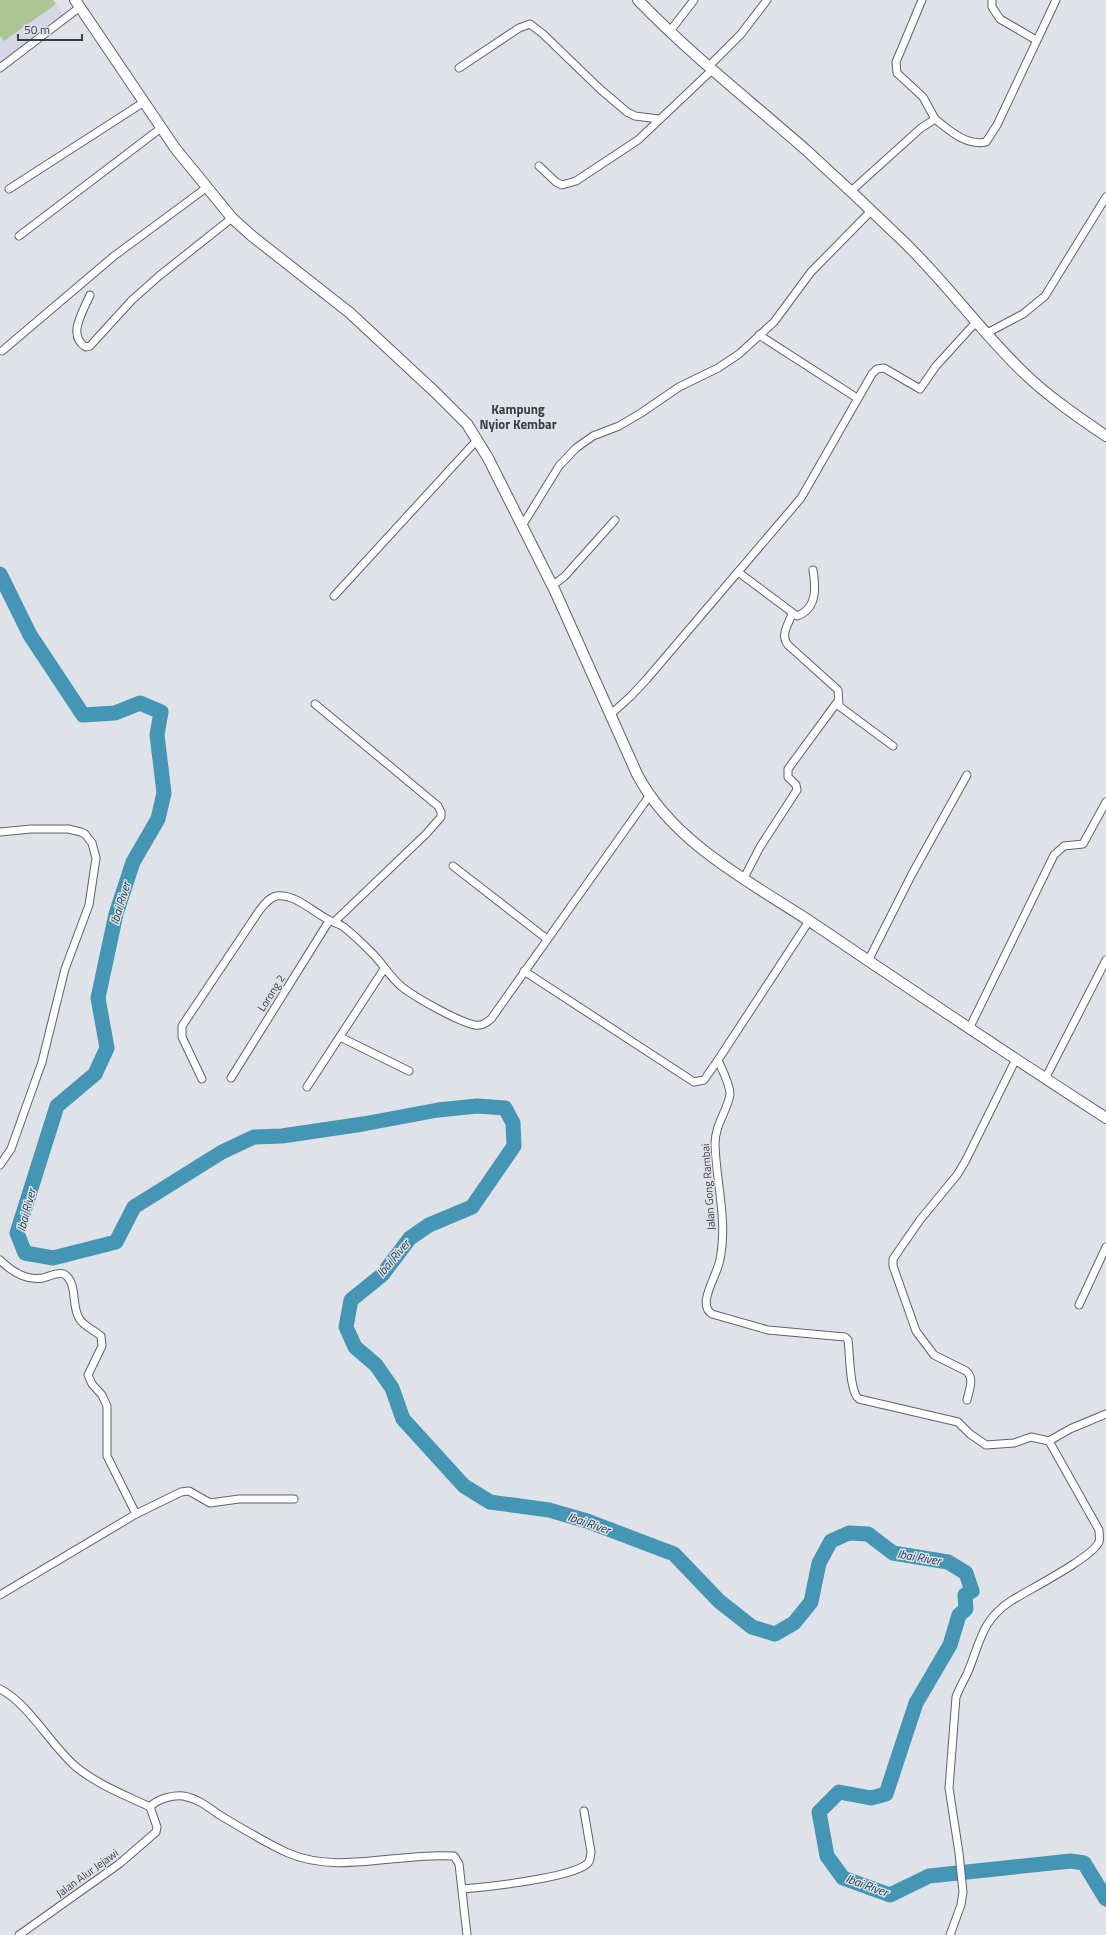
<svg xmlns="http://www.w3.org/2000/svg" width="1106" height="1935" viewBox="0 0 1106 1935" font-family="'Titillium Web',sans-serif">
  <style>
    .built { fill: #d4d8e7 }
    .green { fill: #adc594 }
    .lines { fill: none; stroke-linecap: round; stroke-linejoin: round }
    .river { stroke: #4496b4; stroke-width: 15 }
    .street-casing { stroke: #606269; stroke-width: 9 }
    .secondary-casing { stroke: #606269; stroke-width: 12 }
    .street { stroke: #fff; stroke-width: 7 }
    .secondary { stroke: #fff; stroke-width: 10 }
    .labels { text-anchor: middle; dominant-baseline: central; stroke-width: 3; stroke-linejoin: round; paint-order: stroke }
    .street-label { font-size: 11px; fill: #3b3c3f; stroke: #e0e2ea }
    .water-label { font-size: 12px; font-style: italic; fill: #113744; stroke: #e0e2ea }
    .quarter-label { font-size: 13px; font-weight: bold; fill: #3b3c3f; stroke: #e0e2ea }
  </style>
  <rect width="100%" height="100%" fill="#e0e2ea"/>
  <path class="built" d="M 0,0 L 53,0 L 64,16 L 0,65 Z"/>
  <path class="green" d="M 0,0 L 53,0 L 56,4 L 4,41 L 0,36 Z"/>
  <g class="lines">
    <path class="river" d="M 0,574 L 30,635 L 83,715 L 115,713 L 140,703 L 161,712 L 157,735 L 164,793 L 158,819 L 133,862 L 116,914 L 98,998 L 107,1048 L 95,1074 L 57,1106 L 17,1233 L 25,1253 L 53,1258 L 116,1242 L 134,1207 L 222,1152 L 254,1137 L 282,1136 L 363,1124 L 438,1110 L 477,1106 L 505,1108 L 513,1123 L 514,1146 L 472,1207 L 429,1225 L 410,1238 L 382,1275 L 351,1300 L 346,1327 L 355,1347 L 376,1365 L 392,1388 L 403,1419 L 464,1486 L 490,1502 L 549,1510 L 587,1521 L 674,1554 L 719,1601 L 752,1627 L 775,1634 L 794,1623 L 811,1602 L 819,1563 L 831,1541 L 849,1533 L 868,1534 L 893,1553 L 948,1562 L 966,1573 L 972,1591 L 965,1595 L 966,1609 L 959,1615 L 950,1645 L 916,1703 L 886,1794 L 871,1798 L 839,1792 L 819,1812 L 827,1856 L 843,1878 L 890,1895 L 929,1876 L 1071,1861 L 1084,1863 L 1106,1899"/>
    <g class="street-casing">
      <g id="street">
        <path d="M 922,0 L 896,62 L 897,73 L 923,97 L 935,119"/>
        <path d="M 992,0 L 992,7 L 1000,19 L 1036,40"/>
        <path d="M 670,31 L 694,0"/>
        <path d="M 708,67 L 741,34 L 767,0"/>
        <path d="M 0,68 L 80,7"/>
        <path d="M 459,68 L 519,28 L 530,24 L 543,34 L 600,89 L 627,112 L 635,116 L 659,119"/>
        <path d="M 539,166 L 556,182 L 562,185 L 576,181 L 638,140 L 712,70"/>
        <path d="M 9,189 L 144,102"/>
        <path d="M 850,192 L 921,128 L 935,119 C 950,131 966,146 986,142 L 997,125 L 1056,0"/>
        <path d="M 19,236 L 161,128"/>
        <path d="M 90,295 C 84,310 66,336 86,347 L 90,346 L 132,300 L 159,276 L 232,218"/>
        <path d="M 987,333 L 1023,314 L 1045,296 L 1106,197"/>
        <path d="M 759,335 L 857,398"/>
        <path d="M 2,351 L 114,256 L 206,188"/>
        <path d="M 522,526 L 559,466 L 576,448 L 593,436 L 619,426 L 641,413 L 679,387 L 718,368 L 739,354 L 774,322 L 811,272 L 871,211"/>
        <path d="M 738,572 L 797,616 C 817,609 816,588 813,570"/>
        <path d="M 552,586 L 565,576 L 615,520"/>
        <path d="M 334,596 L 477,440"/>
        <path d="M 792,614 C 788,625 780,635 788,645 L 838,690 L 839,706 L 893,746"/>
        <path d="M 315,704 L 438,806 L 441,812 L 441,817 L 426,834 L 334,922"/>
        <path d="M 610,715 L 631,696 L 646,680 L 801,498 L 872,374 L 877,369 L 884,368 L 920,389 L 936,366 L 977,321"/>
        <path d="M 0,832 L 31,829 L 68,829 L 81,832 L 85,834 L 92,843 L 96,858 L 89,905 L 65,969 L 42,1062 L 11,1149 L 0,1165"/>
        <path d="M 453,866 L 547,939"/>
        <path d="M 744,878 L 760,847 L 797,790 L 796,785 L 788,777 L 788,769 L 838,701"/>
        <path d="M 809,921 L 718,1060 C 722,1070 730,1084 730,1094 C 728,1110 715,1124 715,1144 C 716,1183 728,1220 720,1259 C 718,1275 696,1304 712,1314 L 768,1330 L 845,1337 L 848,1340 C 850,1352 849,1392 859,1399 L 958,1422 L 970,1434 L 986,1445 L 1014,1443 L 1031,1437 L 1049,1441"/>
        <path d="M 868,961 L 912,874 L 967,775"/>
        <path d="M 524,971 L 694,1082 L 704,1080 L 718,1060"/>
        <path d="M 969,1029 L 1054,855 L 1064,846 L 1083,844 L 1106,802"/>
        <path d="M 340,1037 L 409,1071"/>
        <path d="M 231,1078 L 329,921"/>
        <path d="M 202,1079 L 182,1037 L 182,1026 L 259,911 C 264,905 269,897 277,896 C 296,894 314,913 329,920 C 334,923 341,924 345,928 C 355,936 364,945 372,953 C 383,964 390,977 402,987 C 416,998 459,1022 475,1025 C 482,1026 486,1023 491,1019 L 650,795"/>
        <path d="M 1045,1079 L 1106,960"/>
        <path d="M 307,1087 L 384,969"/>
        <path d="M 0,1260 C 11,1271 26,1281 43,1278 C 51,1276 56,1272 64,1274 C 78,1283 71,1305 79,1318 C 83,1326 94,1330 101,1336 L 102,1346 L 88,1375 L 92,1384 L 102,1395 L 107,1406 L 107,1456 L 136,1514"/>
        <path d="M 1079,1305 L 1106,1247"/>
        <path d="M 967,1400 C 969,1390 975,1378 966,1371 L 934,1355 L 916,1331 L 893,1266 L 893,1259 L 920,1220 L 957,1175 L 966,1160 L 1016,1059"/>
        <path d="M 1049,1441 L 1070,1429 L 1106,1414"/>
        <path d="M 0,1595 L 136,1514 L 181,1492 L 189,1491 L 210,1503 L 239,1499 L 294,1499"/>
        <path d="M 0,1689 C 28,1703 50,1744 75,1766 C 96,1784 125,1795 150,1807 L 157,1827 L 156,1832 L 148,1839 L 119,1864 L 19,1935"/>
        <path d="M 150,1807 C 157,1799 172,1795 183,1796 C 197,1798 208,1807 218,1814 C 241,1828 264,1842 288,1853 C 338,1875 400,1852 454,1856 L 459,1864 L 467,1935"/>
        <path d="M 463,1889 C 487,1887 570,1878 587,1864 C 591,1861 590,1856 591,1852 L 584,1811"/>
        <path d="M 950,1935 L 961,1905 L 963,1892 L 959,1853 L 949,1788 L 956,1697 C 959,1689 963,1682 967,1674 C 980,1644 981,1620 1011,1601 C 1028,1590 1092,1558 1099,1542 C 1100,1538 1099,1533 1099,1530 L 1049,1441"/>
      </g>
    </g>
    <g class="secondary-casing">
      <g id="secondary">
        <path d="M 75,0 L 175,148 L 232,218 L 252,236 L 350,313 L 436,393 L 467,424 L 488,458 L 555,591 L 637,774 C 674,845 753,883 817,926 C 913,991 1009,1055 1106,1118"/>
        <path d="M 638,0 C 690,54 749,100 806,150 C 839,180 871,210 902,240 C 946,282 981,332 1024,373 C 1049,397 1078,417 1106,436"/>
      </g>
    </g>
    <use href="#street" class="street"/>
    <use href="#secondary" class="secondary"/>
  </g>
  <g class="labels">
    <g class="street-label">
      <text transform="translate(271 993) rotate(-58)">Lorong 2</text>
      <text transform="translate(708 1187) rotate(-94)">Jalan Gong Rambai</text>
      <text transform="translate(87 1873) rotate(-36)">Jalan Alur Jejawi</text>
    </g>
    <g class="water-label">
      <text transform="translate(120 903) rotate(-73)">Ibai River</text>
      <text transform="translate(26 1210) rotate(-75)">Ibai River</text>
      <text transform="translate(393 1258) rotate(-50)">Ibai River</text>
      <text transform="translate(589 1523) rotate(19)">Ibai River</text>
      <text transform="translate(919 1557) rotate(10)">Ibai River</text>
      <text transform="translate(867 1885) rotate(20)">Ibai River</text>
    </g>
    <g class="quarter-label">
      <text x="518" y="409">Kampung<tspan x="518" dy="15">Nyior Kembar</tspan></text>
    </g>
  </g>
  <path d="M18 34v6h64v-6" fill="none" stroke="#3b3c3f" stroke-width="2"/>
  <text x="24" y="34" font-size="12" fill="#3b3c3f" stroke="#e0e2ea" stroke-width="3" paint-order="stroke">50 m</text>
</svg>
